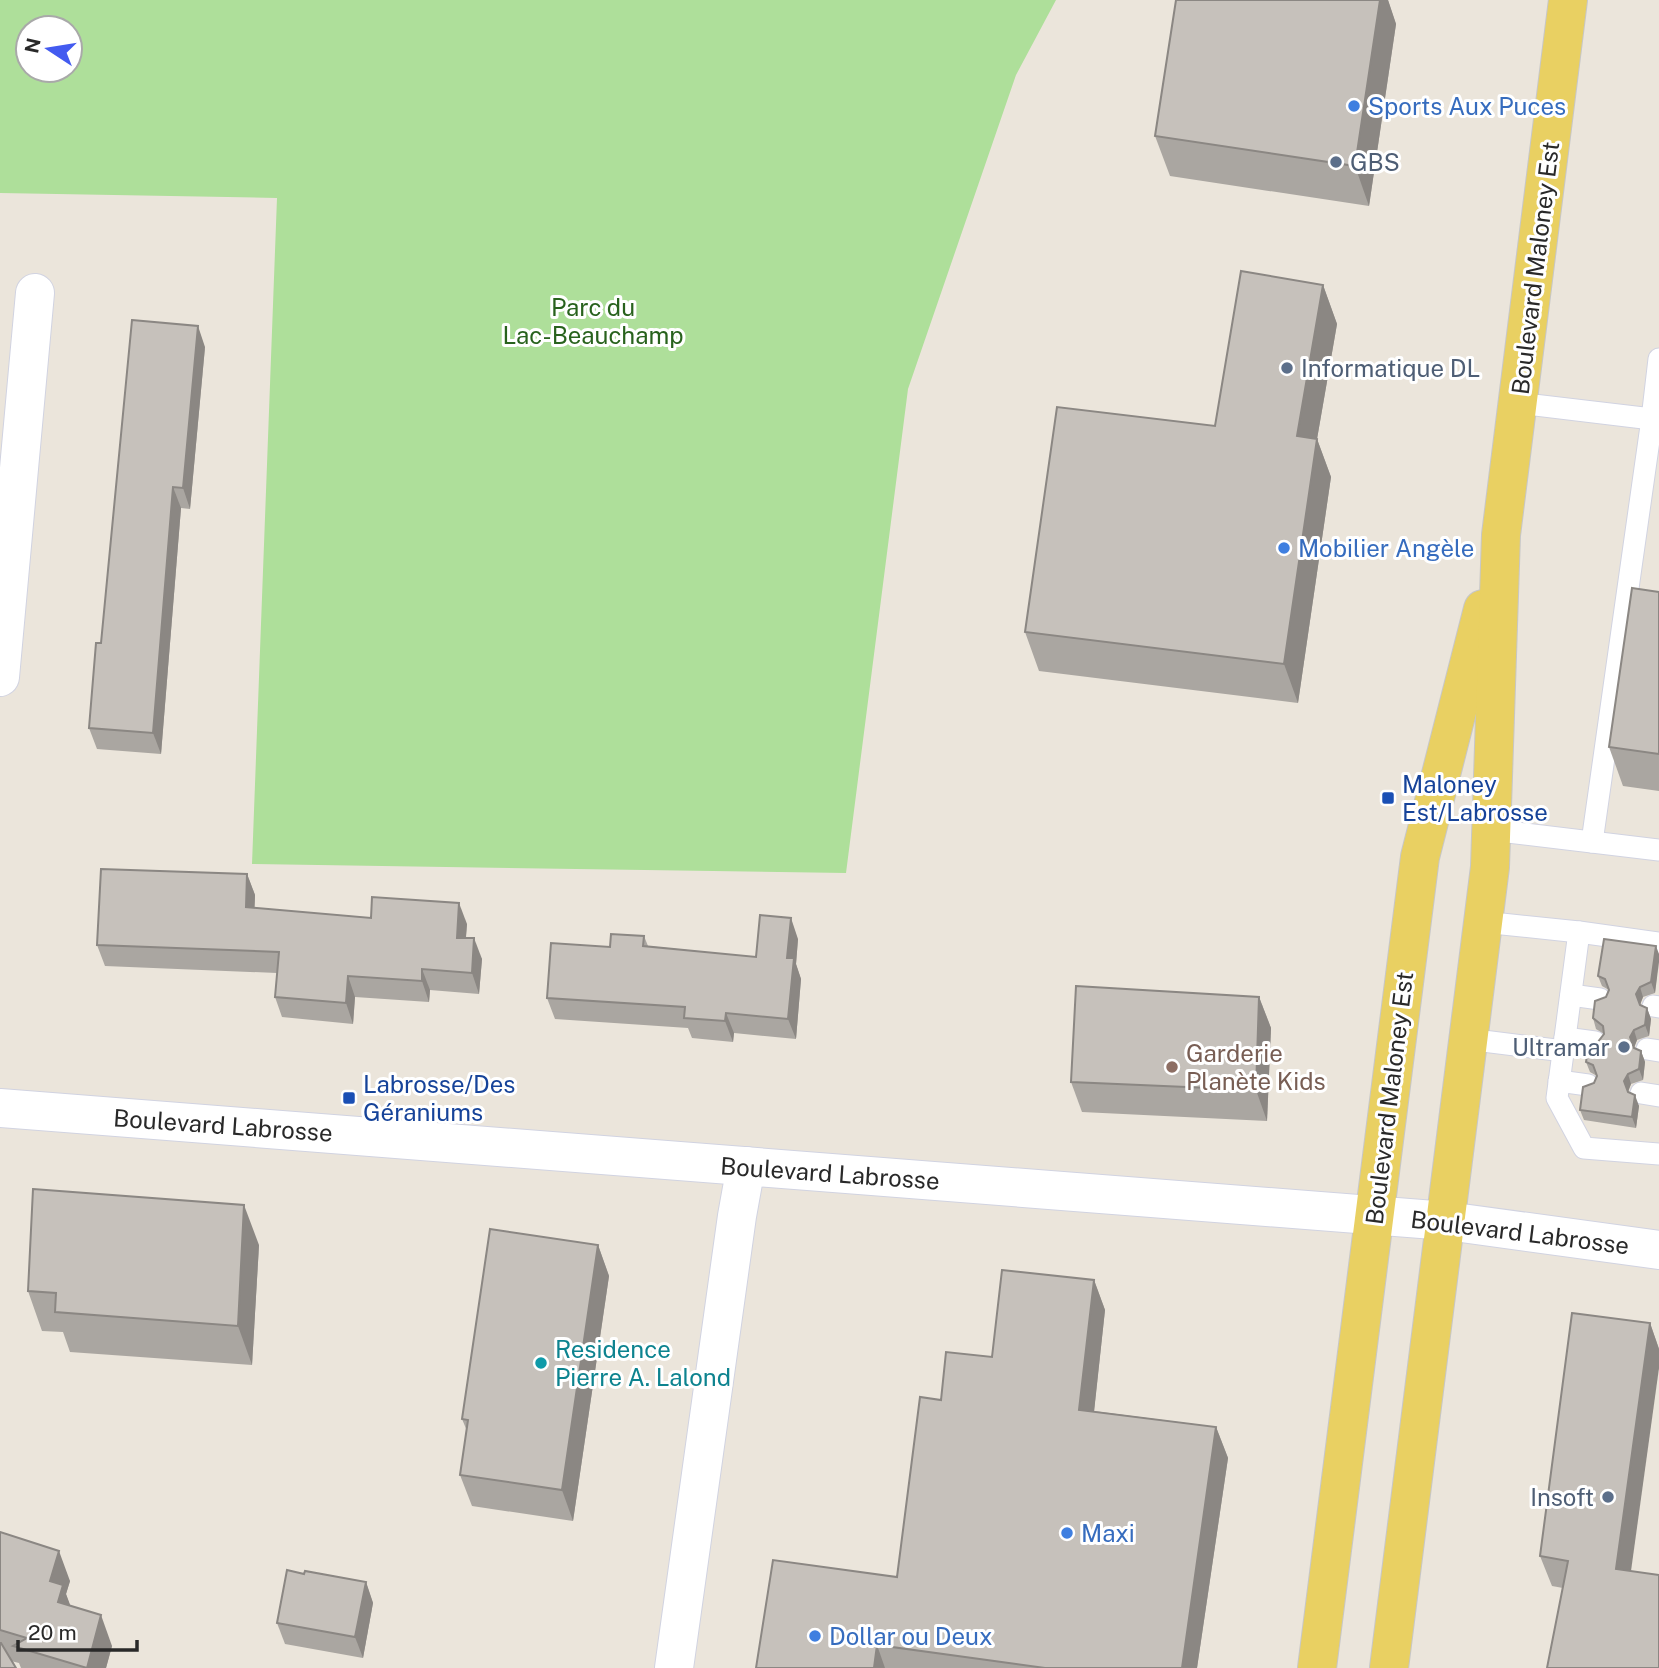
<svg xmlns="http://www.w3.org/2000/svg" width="1659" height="1668" viewBox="0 0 1659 1668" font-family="'Public Sans',sans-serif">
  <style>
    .green { fill: #aedf9a; fill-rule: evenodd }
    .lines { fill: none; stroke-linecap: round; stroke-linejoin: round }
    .lane-casing { stroke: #d1d3e1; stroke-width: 23 }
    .street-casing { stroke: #d1d3e1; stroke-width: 40 }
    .secondary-casing { stroke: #d1d3e1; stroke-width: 40 }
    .primary-casing { stroke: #c7c7c7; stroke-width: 40 }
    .lane { stroke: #fff; stroke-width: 21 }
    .street { stroke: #fff; stroke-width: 38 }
    .secondary { stroke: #fff; stroke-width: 38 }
    .primary { stroke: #e9d062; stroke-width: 38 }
    .wall { fill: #aaa6a1 }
    .shaded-wall { fill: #8b8783 }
    .building { fill: #c6c1bb; stroke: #8b8783; stroke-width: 2 }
    .shop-dot { fill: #3f7fe0; stroke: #fff; stroke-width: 2.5 }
    .service-dot { fill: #5c6f8a; stroke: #fff; stroke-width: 2.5 }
    .transit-dot { fill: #1a4fb4; stroke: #fff; stroke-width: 2.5 }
    .education-dot { fill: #8d6e63; stroke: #fff; stroke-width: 2.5 }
    .culture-dot { fill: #0f9aa8; stroke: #fff; stroke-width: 2.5 }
    .labels { text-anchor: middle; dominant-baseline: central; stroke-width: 6; stroke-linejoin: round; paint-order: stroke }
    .shop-label { font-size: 24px; fill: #366cbe; stroke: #fff; text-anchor: start }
    .service-label { font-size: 24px; fill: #4e5e75; stroke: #fff; text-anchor: start }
    .street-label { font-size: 24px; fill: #292929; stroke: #fff }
    .park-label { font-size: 24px; fill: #28621d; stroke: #fff }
    .transit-label { font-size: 24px; fill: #164399; stroke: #fff; text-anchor: start }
    .education-label { font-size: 24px; fill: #785e54; stroke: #fff; text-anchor: start }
    .culture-label { font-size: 24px; fill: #0d838f; stroke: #fff; text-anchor: start }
  </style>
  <rect width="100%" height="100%" fill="#ebe5db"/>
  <path class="green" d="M 0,0 L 1056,0 L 1016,75 L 908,389 L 846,873 L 252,864 L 277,198 L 0,193 ZM 70,28 L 70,70 L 28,70 L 28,28 Z"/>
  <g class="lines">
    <g class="lane-casing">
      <g id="lane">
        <path d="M 1518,403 L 1652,419 L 1659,359"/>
        <path d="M 1491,830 L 1659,850"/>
        <path d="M 1592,842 L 1652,419"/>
        <path d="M 1483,922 L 1579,932"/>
        <path d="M 1659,943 L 1579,932 L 1557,1098 L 1584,1148 L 1659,1154"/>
        <path d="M 1571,995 L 1600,999"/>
        <path d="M 1653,1006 L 1659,1007"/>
        <path d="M 1565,1038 L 1595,1042"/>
        <path d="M 1467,1039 L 1564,1051"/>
        <path d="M 1647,1049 L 1659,1051"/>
        <path d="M 1559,1081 L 1588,1085"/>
        <path d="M 1641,1093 L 1659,1096"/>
      </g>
    </g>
    <g class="street-casing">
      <g id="street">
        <path d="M 0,677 L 35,293"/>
        <path d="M 674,1668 L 737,1216 L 746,1166"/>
      </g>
    </g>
    <g class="secondary-casing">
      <path id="secondary" d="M 0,1108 L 1447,1221 L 1659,1250"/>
    </g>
    <g class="primary-casing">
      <g id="primary">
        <path d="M 1317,1668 L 1420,857 L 1483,609"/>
        <path d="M 1389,1668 L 1490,867 L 1501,535 L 1568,0"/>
      </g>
    </g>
    <use href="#lane" class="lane"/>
    <use href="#street" class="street"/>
    <use href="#secondary" class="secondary"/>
    <use href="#primary" class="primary"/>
  </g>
  <g class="wall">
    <path d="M 1176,0 L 1388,0 L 1396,24 L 1369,206 L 1170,176 L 1155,136 Z"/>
    <path d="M 1323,285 L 1337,324 L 1317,439 L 1331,477 L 1298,703 L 1039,671 L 1025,632 L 1215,426 Z"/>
    <path d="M 205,347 L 190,509 L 181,508 L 161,754 L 97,749 L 89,728 L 101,643 Z"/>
    <path d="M 1659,592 L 1659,791 L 1623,786 L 1609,747 Z"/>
    <path d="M 247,874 L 255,895 L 254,908 L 371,918 L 467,924 L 466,938 L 482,959 L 479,994 L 430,990 L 429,1002 L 355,997 L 353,1024 L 282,1017 L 275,997 L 277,973 L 105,966 L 97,945 Z"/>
    <path d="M 644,936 L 648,946 L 756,957 L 798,939 L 796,964 L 801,979 L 796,1039 L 734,1033 L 733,1042 L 692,1038 L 688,1028 L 555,1019 L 547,998 L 610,947 Z"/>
    <path d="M 1659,954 L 1655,993 L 1643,997 L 1640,1004 L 1647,1008 L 1651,1019 L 1649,1036 L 1637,1040 L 1634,1047 L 1641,1051 L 1645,1062 L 1643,1080 L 1631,1084 L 1628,1091 L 1639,1106 L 1636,1128 L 1584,1120 L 1580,1110 L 1597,1076 L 1590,1072 L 1586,1062 L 1597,1043 L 1604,1034 L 1596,1029 L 1593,1018 L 1606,997 L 1609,990 L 1602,986 L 1598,976 Z"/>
    <path d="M 1259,997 L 1271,1028 L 1267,1121 L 1082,1112 L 1071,1082 Z"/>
    <path d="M 259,1245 L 252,1365 L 70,1352 L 63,1332 L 42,1331 L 28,1291 Z"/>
    <path d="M 598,1245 L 609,1276 L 573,1521 L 472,1506 L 460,1475 L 467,1431 L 462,1419 Z"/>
    <path d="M 1094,1280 L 1105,1310 L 1094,1411 L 1216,1427 L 1228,1458 L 1197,1668 L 756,1668 L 897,1577 L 941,1400 L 992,1357 Z"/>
    <path d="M 1650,1323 L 1659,1349 L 1659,1368 L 1563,1588 L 1552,1586 L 1540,1556 Z"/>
    <path d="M 0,1532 L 70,1581 L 66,1594 L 70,1606 L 112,1646 L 106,1668 L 21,1668 L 19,1663 L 11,1661 L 0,1668 Z"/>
    <path d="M 304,1574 L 366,1582 L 373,1603 L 363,1658 L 285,1644 L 277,1623 Z"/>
  </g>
  <g class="shaded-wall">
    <path d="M 1380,0 L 1388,0 L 1396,24 L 1369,206 L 1355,166 Z"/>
    <path d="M 1323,285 L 1337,324 L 1317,439 L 1331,477 L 1298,703 L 1284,664 L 1297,436 Z"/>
    <path d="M 198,326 L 205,347 L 190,509 L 183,488 Z"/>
    <path d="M 173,487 L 181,508 L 161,754 L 153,733 Z"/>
    <path d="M 247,874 L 255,895 L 254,928 L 246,907 Z"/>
    <path d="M 459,903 L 467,924 L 464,958 L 457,938 Z"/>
    <path d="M 791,918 L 798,939 L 796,964 L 801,979 L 796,1039 L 788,1019 L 787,958 Z"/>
    <path d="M 474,938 L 482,959 L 479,994 L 472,973 Z"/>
    <path d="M 1656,946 L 1659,954 L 1659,962 L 1655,993 L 1651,982 Z"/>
    <path d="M 422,969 L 430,990 L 429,1002 L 422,981 Z"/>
    <path d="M 348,976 L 355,997 L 353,1024 L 346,1003 Z"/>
    <path d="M 1640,987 L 1643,997 L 1640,1005 L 1636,994 Z"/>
    <path d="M 1259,997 L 1271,1028 L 1267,1121 L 1256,1090 Z"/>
    <path d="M 1647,1008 L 1651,1019 L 1649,1036 L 1645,1025 Z"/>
    <path d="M 726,1013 L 734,1033 L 733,1042 L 725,1021 Z"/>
    <path d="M 1634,1030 L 1637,1040 L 1634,1048 L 1630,1037 Z"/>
    <path d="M 1641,1051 L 1645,1062 L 1643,1080 L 1639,1069 Z"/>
    <path d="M 1628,1074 L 1631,1084 L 1628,1092 L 1624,1081 Z"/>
    <path d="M 1635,1095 L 1639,1106 L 1636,1128 L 1632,1117 Z"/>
    <path d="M 244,1205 L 259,1245 L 252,1365 L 238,1326 Z"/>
    <path d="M 598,1245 L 609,1276 L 573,1521 L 562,1490 Z"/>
    <path d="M 1094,1280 L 1105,1310 L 1091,1440 L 1079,1410 Z"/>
    <path d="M 1650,1323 L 1659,1349 L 1659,1368 L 1627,1600 L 1616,1569 Z"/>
    <path d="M 1216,1427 L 1228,1458 L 1197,1668 L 1182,1668 Z"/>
    <path d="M 59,1551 L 70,1581 L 66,1594 L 74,1615 L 69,1633 L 50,1581 Z"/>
    <path d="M 366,1582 L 373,1603 L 363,1658 L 355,1637 Z"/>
    <path d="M 101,1615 L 112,1646 L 106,1668 L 87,1668 Z"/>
    <path d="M 877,1645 L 885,1668 L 874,1668 Z"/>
  </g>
  <g class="building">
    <path d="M 1176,0 L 1380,0 L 1355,166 L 1155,136 Z"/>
    <path d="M 1241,271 L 1323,285 L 1297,436 L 1317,439 L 1284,664 L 1025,632 L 1057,407 L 1215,426 Z"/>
    <path d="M 132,320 L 198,326 L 183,488 L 173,487 L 153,733 L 89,728 L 96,643 L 101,643 Z"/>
    <path d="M 1632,588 L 1659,592 L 1659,754 L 1609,747 Z"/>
    <path d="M 101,869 L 247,874 L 246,907 L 371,918 L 372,897 L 459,903 L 457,938 L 474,938 L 472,973 L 422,969 L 422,981 L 348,976 L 346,1003 L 275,997 L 279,952 L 97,945 Z"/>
    <path d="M 760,915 L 791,918 L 787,958 L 794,958 L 788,1019 L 726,1013 L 725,1021 L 684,1018 L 685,1007 L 547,998 L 551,943 L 610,947 L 611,934 L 644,936 L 643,946 L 756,957 Z"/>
    <path d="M 1604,939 L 1656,946 L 1651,982 L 1640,987 L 1636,994 L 1640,1005 L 1647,1008 L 1645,1025 L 1634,1030 L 1630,1037 L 1634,1048 L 1641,1051 L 1639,1069 L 1628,1074 L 1624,1081 L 1628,1092 L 1635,1095 L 1632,1117 L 1580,1110 L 1583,1087 L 1594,1083 L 1597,1076 L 1593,1065 L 1586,1062 L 1589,1044 L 1597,1043 L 1604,1034 L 1603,1026 L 1593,1018 L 1595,1001 L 1606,997 L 1609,990 L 1605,979 L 1598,976 Z"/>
    <path d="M 1076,986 L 1259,997 L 1256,1090 L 1071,1082 Z"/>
    <path d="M 33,1189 L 244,1205 L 238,1326 L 55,1312 L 56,1293 L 28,1291 Z"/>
    <path d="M 490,1229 L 598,1245 L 562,1490 L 460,1475 L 468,1420 L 462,1419 Z"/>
    <path d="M 1002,1270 L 1094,1280 L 1079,1410 L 1216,1427 L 1182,1668 L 1045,1668 L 877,1645 L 874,1668 L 756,1668 L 773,1560 L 897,1577 L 920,1397 L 941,1400 L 946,1352 L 992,1357 Z"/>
    <path d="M 1572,1313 L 1650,1323 L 1616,1569 L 1659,1575 L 1659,1668 L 1547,1668 L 1568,1561 L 1540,1556 Z"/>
    <path d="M 0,1532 L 59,1551 L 50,1581 L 63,1585 L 58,1602 L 101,1615 L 87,1668 L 13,1646 L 27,1638 L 0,1630 Z"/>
    <path d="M 287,1570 L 304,1574 L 305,1571 L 366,1582 L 355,1637 L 277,1623 Z"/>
    <path d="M 0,1643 L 1,1643 L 16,1668 L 0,1668 Z"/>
  </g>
  <g class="shop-dot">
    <circle cx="1354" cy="106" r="7"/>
    <circle cx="1284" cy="548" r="7"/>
    <circle cx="1067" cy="1533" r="7"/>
    <circle cx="815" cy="1636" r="7"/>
  </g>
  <g class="service-dot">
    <circle cx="1336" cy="162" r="7"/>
    <circle cx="1287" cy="368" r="7"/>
    <circle cx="1624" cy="1047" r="7"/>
    <circle cx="1608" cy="1497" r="7"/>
  </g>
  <g class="transit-dot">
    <rect x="1381" y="791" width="14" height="14" rx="3.5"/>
    <rect x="342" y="1091" width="14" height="14" rx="3.5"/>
  </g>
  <circle class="education-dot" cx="1172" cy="1067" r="7"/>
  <circle class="culture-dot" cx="541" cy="1363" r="7"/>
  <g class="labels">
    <g class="shop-label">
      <text x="1368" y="106">Sports Aux Puces</text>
      <text x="1298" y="548">Mobilier Angèle</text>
      <text x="1081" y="1533">Maxi</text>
      <text x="829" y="1636">Dollar ou Deux</text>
    </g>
    <g class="service-label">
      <text x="1350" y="162">GBS</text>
      <text x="1301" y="368">Informatique DL</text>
      <text x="1610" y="1047" text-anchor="end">Ultramar</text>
      <text x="1594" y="1497" text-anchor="end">Insoft</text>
    </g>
    <g class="street-label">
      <text transform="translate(1535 268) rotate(-83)">Boulevard Maloney Est</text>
      <text transform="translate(1389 1098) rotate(-83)">Boulevard Maloney Est</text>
      <text transform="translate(223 1125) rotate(4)">Boulevard Labrosse</text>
      <text transform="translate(830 1173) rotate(4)">Boulevard Labrosse</text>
      <text transform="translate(1520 1232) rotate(7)">Boulevard Labrosse</text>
    </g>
    <g class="park-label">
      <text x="593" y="307">Parc du<tspan x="593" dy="28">Lac-Beauchamp</tspan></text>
    </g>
    <g class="transit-label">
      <text x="1402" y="784">Maloney<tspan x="1402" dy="28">Est/Labrosse</tspan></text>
      <text x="363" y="1084">Labrosse/Des<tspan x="363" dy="28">Géraniums</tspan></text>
    </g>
    <g class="education-label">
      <text x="1186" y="1053">Garderie<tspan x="1186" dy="28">Planète Kids</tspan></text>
    </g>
    <g class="culture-label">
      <text x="555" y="1349">Residence<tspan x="555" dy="28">Pierre A. Lalond</tspan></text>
    </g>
  </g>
  <g transform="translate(49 49) rotate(282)"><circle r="33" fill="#ffffff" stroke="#a9a9a9" stroke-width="2"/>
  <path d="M0-5L12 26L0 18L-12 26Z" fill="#435bf0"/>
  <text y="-10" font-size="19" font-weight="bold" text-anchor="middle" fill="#292929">N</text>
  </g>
  <path d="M18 1640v10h119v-10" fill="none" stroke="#292929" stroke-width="3.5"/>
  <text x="28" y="1640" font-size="21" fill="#292929" stroke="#ffffff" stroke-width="5" paint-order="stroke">20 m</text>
</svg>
